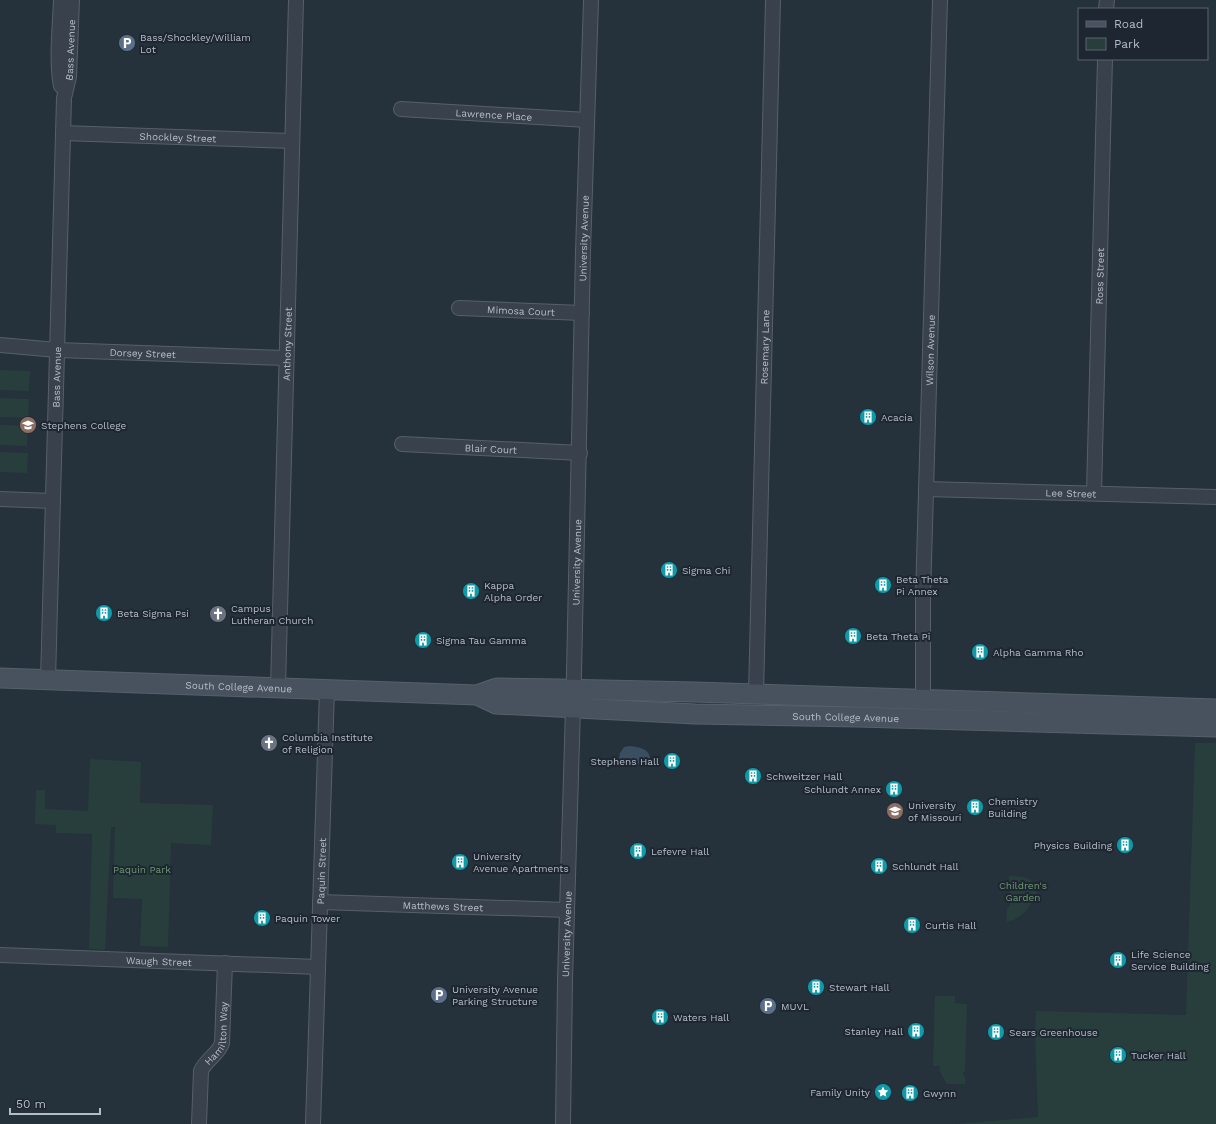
<svg xmlns="http://www.w3.org/2000/svg" width="1216" height="1124" viewBox="0 0 1216 1124" font-family="'Work Sans',sans-serif">
  <style>
    .green { fill: #283e3d }
    .water { fill: #3a4e62 }
    .lines { fill: none; stroke-linecap: round; stroke-linejoin: round }
    .street-casing { stroke: #57606a; stroke-width: 16 }
    .secondary-casing { stroke: #57606a; stroke-width: 21 }
    .street { stroke: #39424c; stroke-width: 14 }
    .secondary { stroke: #47525e; stroke-width: 19 }
    .labels { text-anchor: middle; dominant-baseline: central; stroke-width: 4; stroke-linejoin: round; paint-order: stroke }
    .poi-label { font-size: 10px; fill: #b4bdc7; stroke: #1e2731; text-anchor: start }
    .street-label { font-size: 10px; fill: #b4bdc7; stroke: #1e2731 }
    .park-label { font-size: 10px; fill: #6d9672; stroke: #1e2731 }
  </style>
  <rect width="100%" height="100%" fill="#25313b"/>
  <g class="green">
    <path d="M 0,370 L 30,371 L 29,391 L 0,390 Z"/>
    <path d="M 0,398 L 29,399 L 28,418 L 0,417 Z"/>
    <path d="M 0,425 L 28,426 L 27,446 L 0,445 Z"/>
    <path d="M 0,452 L 28,453 L 27,473 L 0,472 Z"/>
    <path d="M 1195,743 L 1216,743 L 1216,1124 L 956,1124 L 1038,1117 L 1035,1032 L 1036,1011 L 1186,1015 Z"/>
    <path d="M 90,759 L 141,762 L 140,803 L 213,805 L 211,845 L 171,843 L 168,947 L 140,946 L 142,899 L 113,898 L 115,827 L 111,827 L 105,950 L 89,949 L 92,834 L 56,833 L 56,825 L 35,824 L 36,790 L 45,790 L 45,809 L 88,811 Z"/>
    <path d="M 1009,876 C 1026,877 1033,876 1037,894 C 1028,908 1025,917 1007,922 L 1007,909 L 1010,905 Z"/>
    <path d="M 935,996 L 955,996 L 955,1003 L 967,1004 L 965,1071 L 963,1072 L 963,1075 L 965,1076 L 965,1084 L 947,1084 L 939,1070 L 940,1066 L 933,1066 Z"/>
  </g>
  <path class="water" d="M 630,746 C 637,747 649,748 650,758 C 650,760 649,762 647,763 C 643,767 640,764 635,763 C 632,763 630,765 627,766 L 623,764 L 619,759 L 620,753 L 624,747 Z"/>
  <g class="lines">
    <g class="street-casing">
      <g id="street">
        <path d="M 61,0 C 60,26 56,61 61,86"/>
        <path d="M 1106,9 L 1107,0"/>
        <path id="s1" d="M 401,109 L 587,120"/>
        <path id="s2" d="M 63,133 L 292,141"/>
        <path id="s3" d="M 459,308 L 582,313"/>
        <path id="s4" d="M 0,345 L 57,350 L 286,358"/>
        <path id="s5" d="M 402,444 L 580,453"/>
        <path id="s6" d="M 926,489 L 1216,497"/>
        <path id="s7" d="M 1094,493 L 1105,59"/>
        <path d="M 0,499 L 53,501"/>
        <path id="s8" d="M 48,680 L 64,98 L 69,77 L 72,0"/>
        <path id="s9" d="M 278,688 L 296,0"/>
        <path id="s10" d="M 756,694 L 773,0"/>
        <path id="s11" d="M 923,699 L 923,597 L 940,0"/>
        <path id="s12" d="M 320,902 L 567,910"/>
        <path id="s13" d="M 0,955 L 318,967"/>
        <path id="s14" d="M 199,1124 L 201,1071 C 206,1059 218,1055 222,1043 L 225,963"/>
        <path id="s15" d="M 313,1124 L 327,690"/>
        <path id="s16" d="M 563,1124 L 565,980 L 574,673 L 583,252 L 591,0"/>
      </g>
    </g>
    <g class="secondary-casing">
      <g id="secondary">
        <path id="s17" d="M 0,678 L 477,695 L 497,688 L 558,689 L 695,692 L 1216,709"/>
        <path id="s18" d="M 477,695 L 496,704 L 695,714 L 858,717 L 1216,727"/>
      </g>
    </g>
    <use href="#street" class="street"/>
    <use href="#secondary" class="secondary"/>
  </g>
  <defs>
    <g id="parking-disc" transform="scale(0.9)"><circle r="9.5" fill="#5c6f8a" stroke="#1e2731"/><path d="M-3.5-5.5H1a3.5 3.5 0 0 1 0 7H-1V5.5H-3.5ZM-1-3.4V-.6H.8a1.4 1.4 0 0 0 0-2.8Z" fill="#fff"/></g>
    <g id="building-disc" transform="scale(0.9)"><circle r="9.5" fill="#0f9aa8" stroke="#1e2731"/><path d="M-4-6H4V6H1V3H-1V6H-4ZM-2.5-4.3h1.7v1.8h-1.7ZM.8-4.3h1.7v1.8H.8ZM-2.5-1h1.7V.8h-1.7ZM.8-1h1.7V.8H.8Z" fill="#fff"/></g>
    <g id="university-disc" transform="scale(0.9)"><circle r="9.5" fill="#8d6e63" stroke="#1e2731"/><path d="M0-5L7-2L0 1L-7-2ZM-4 1L0 2.5L4 1V4Q0 6-4 4Z" fill="#fff"/></g>
    <g id="church-disc" transform="scale(0.9)"><circle r="9.5" fill="#6b7280" stroke="#1e2731"/><path d="M-1.2-6h2.4v3.5h3.3v2.4h-3.3V6h-2.4V-.1h-3.3v-2.4h3.3Z" fill="#fff"/></g>
    <g id="sight-disc" transform="scale(0.9)"><circle r="9.5" fill="#0f9aa8" stroke="#1e2731"/><path d="M0-6L1.8-2.2L6-1.7L2.9 1.2L3.7 5.4L0 3.3L-3.7 5.4L-2.9 1.2L-6-1.7L-1.8-2.2Z" fill="#fff"/></g>
  </defs>
  <g fill-rule="evenodd">
    <use href="#parking-disc" x="127" y="43"/>
    <use href="#building-disc" x="868" y="417"/>
    <use href="#university-disc" x="28" y="425"/>
    <use href="#building-disc" x="669" y="570"/>
    <use href="#building-disc" x="883" y="585"/>
    <use href="#building-disc" x="471" y="591"/>
    <use href="#building-disc" x="104" y="613"/>
    <use href="#church-disc" x="218" y="614"/>
    <use href="#building-disc" x="853" y="636"/>
    <use href="#building-disc" x="423" y="640"/>
    <use href="#building-disc" x="980" y="652"/>
    <use href="#church-disc" x="269" y="743"/>
    <use href="#building-disc" x="672" y="761"/>
    <use href="#building-disc" x="753" y="776"/>
    <use href="#building-disc" x="894" y="789"/>
    <use href="#building-disc" x="975" y="807"/>
    <use href="#university-disc" x="895" y="811"/>
    <use href="#building-disc" x="1125" y="845"/>
    <use href="#building-disc" x="638" y="851"/>
    <use href="#building-disc" x="460" y="862"/>
    <use href="#building-disc" x="879" y="866"/>
    <use href="#building-disc" x="262" y="918"/>
    <use href="#building-disc" x="912" y="925"/>
    <use href="#building-disc" x="1118" y="960"/>
    <use href="#building-disc" x="816" y="987"/>
    <use href="#parking-disc" x="439" y="995"/>
    <use href="#parking-disc" x="768" y="1006"/>
    <use href="#building-disc" x="660" y="1017"/>
    <use href="#building-disc" x="916" y="1031"/>
    <use href="#building-disc" x="996" y="1032"/>
    <use href="#building-disc" x="1118" y="1055"/>
    <use href="#sight-disc" x="883" y="1092"/>
    <use href="#building-disc" x="910" y="1093"/>
  </g>
  <g class="labels">
    <g class="poi-label">
      <text x="140" y="37">Bass/Shockley/William<tspan x="140" dy="12">Lot</tspan></text>
      <text x="881" y="417">Acacia</text>
      <text x="41" y="425">Stephens College</text>
      <text x="682" y="570">Sigma Chi</text>
      <text x="896" y="579">Beta Theta<tspan x="896" dy="12">Pi Annex</tspan></text>
      <text x="484" y="585">Kappa<tspan x="484" dy="12">Alpha Order</tspan></text>
      <text x="231" y="608">Campus<tspan x="231" dy="12">Lutheran Church</tspan></text>
      <text x="117" y="613">Beta Sigma Psi</text>
      <text x="866" y="636">Beta Theta Pi</text>
      <text x="436" y="640">Sigma Tau Gamma</text>
      <text x="993" y="652">Alpha Gamma Rho</text>
      <text x="282" y="737">Columbia Institute<tspan x="282" dy="12">of Religion</tspan></text>
      <text x="659" y="761" text-anchor="end">Stephens Hall</text>
      <text x="766" y="776">Schweitzer Hall</text>
      <text x="881" y="789" text-anchor="end">Schlundt Annex</text>
      <text x="988" y="801">Chemistry<tspan x="988" dy="12">Building</tspan></text>
      <text x="908" y="805">University<tspan x="908" dy="12">of Missouri</tspan></text>
      <text x="1112" y="845" text-anchor="end">Physics Building</text>
      <text x="651" y="851">Lefevre Hall</text>
      <text x="473" y="856">University<tspan x="473" dy="12">Avenue Apartments</tspan></text>
      <text x="892" y="866">Schlundt Hall</text>
      <text x="275" y="918">Paquin Tower</text>
      <text x="925" y="925">Curtis Hall</text>
      <text x="1131" y="954">Life Science<tspan x="1131" dy="12">Service Building</tspan></text>
      <text x="829" y="987">Stewart Hall</text>
      <text x="452" y="989">University Avenue<tspan x="452" dy="12">Parking Structure</tspan></text>
      <text x="781" y="1006">MUVL</text>
      <text x="673" y="1017">Waters Hall</text>
      <text x="903" y="1031" text-anchor="end">Stanley Hall</text>
      <text x="1009" y="1032">Sears Greenhouse</text>
      <text x="1131" y="1055">Tucker Hall</text>
      <text x="870" y="1092" text-anchor="end">Family Unity</text>
      <text x="923" y="1093">Gwynn</text>
    </g>
    <g class="street-label">
      <text stroke="none"><textPath href="#s8" startOffset="631">Bass Avenue</textPath></text>
      <text stroke="none"><textPath href="#s1" startOffset="93">Lawrence Place</textPath></text>
      <text stroke="none"><textPath href="#s2" startOffset="115">Shockley Street</textPath></text>
      <text stroke="none"><textPath href="#s16" startOffset="886">University Avenue</textPath></text>
      <text stroke="none"><textPath href="#s7" startOffset="217">Ross Street</textPath></text>
      <text stroke="none"><textPath href="#s3" startOffset="62">Mimosa Court</textPath></text>
      <text stroke="none"><textPath href="#s9" startOffset="344">Anthony Street</textPath></text>
      <text stroke="none"><textPath href="#s10" startOffset="347">Rosemary Lane</textPath></text>
      <text stroke="none"><textPath href="#s11" startOffset="349">Wilson Avenue</textPath></text>
      <text stroke="none"><textPath href="#s4" startOffset="143">Dorsey Street</textPath></text>
      <text stroke="none"><textPath href="#s8" startOffset="303">Bass Avenue</textPath></text>
      <text stroke="none"><textPath href="#s5" startOffset="89">Blair Court</textPath></text>
      <text stroke="none"><textPath href="#s6" startOffset="145">Lee Street</textPath></text>
      <text stroke="none"><textPath href="#s16" startOffset="562">University Avenue</textPath></text>
      <text stroke="none"><textPath href="#s17" startOffset="239">South College Avenue</textPath></text>
      <text stroke="none"><textPath href="#s18" startOffset="371">South College Avenue</textPath></text>
      <text stroke="none"><textPath href="#s15" startOffset="253">Paquin Street</textPath></text>
      <text stroke="none"><textPath href="#s12" startOffset="123">Matthews Street</textPath></text>
      <text stroke="none"><textPath href="#s16" startOffset="190">University Avenue</textPath></text>
      <text stroke="none"><textPath href="#s13" startOffset="159">Waugh Street</textPath></text>
      <text stroke="none"><textPath href="#s14" startOffset="96">Hamilton Way</textPath></text>
    </g>
    <g class="park-label">
      <text x="142" y="869">Paquin Park</text>
      <text x="1023" y="885">Children's<tspan x="1023" dy="12">Garden</tspan></text>
    </g>
  </g>
  <rect x="1078" y="8" width="130" height="52" fill="#1e2731" stroke="#5a636d"/>
  <rect x="1086" y="21" width="20" height="6" fill="#47525e" stroke="#5a636d"/>
  <text x="1114" y="28" font-size="12" fill="#b4bdc7">Road</text>
  <rect x="1086" y="38" width="20" height="12" fill="#283e3d" stroke="#5a636d"/>
  <text x="1114" y="48" font-size="12" fill="#b4bdc7">Park</text>
  <path d="M10 1108v6h90v-6" fill="none" stroke="#b4bdc7" stroke-width="2"/>
  <text x="16" y="1108" font-size="12" fill="#b4bdc7" stroke="#1e2731" stroke-width="3" paint-order="stroke">50 m</text>
</svg>
